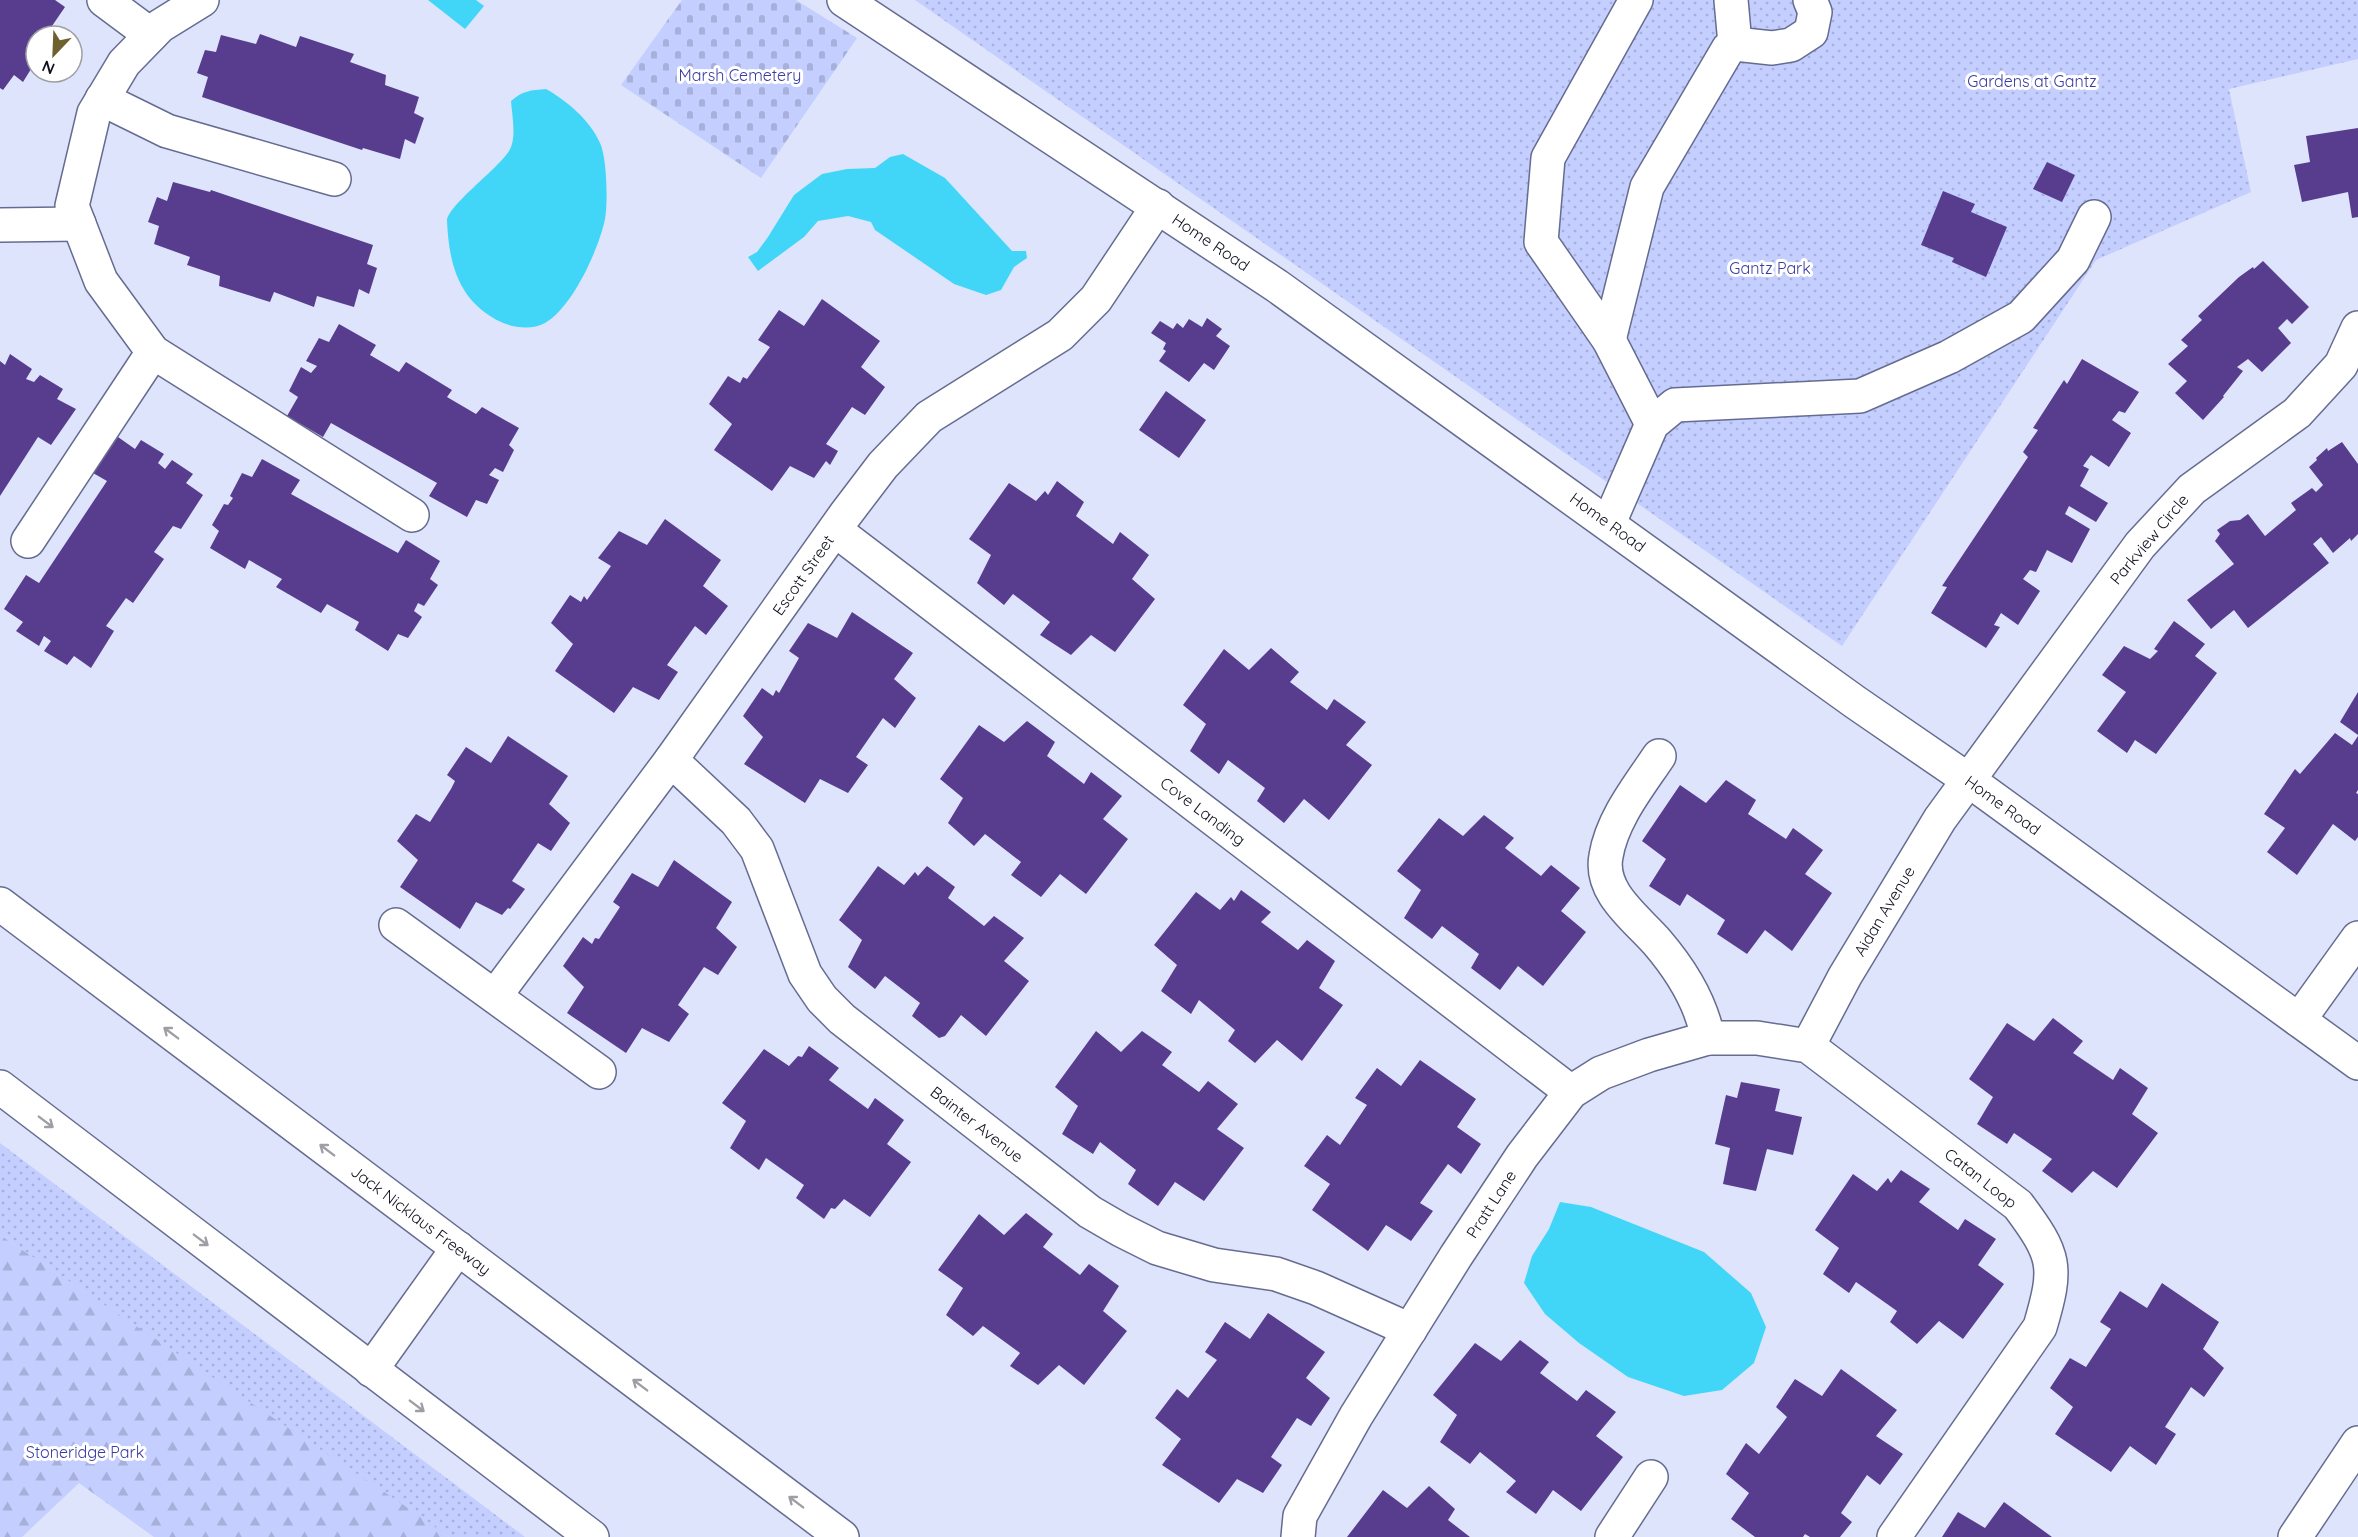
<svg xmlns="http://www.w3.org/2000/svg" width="2358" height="1537" viewBox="0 0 2358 1537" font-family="Quicksand,sans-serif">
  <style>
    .green { fill: url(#green-dots) }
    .forest { fill: url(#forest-firs) }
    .cemetery { fill: url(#cemetery-stones) }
    .water { fill: #41d6f7 }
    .building { fill: #583d8e }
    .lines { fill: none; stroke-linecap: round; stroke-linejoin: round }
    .minor-casing { stroke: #656c90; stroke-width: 36 }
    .highway-casing { stroke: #656c90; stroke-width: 36 }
    .minor { stroke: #fff; stroke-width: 33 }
    .highway { stroke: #fff; stroke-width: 33 }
    .oneway { stroke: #9e9fa5 }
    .labels { text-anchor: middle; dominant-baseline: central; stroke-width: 6; stroke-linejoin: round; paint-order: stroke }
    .park-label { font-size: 16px; fill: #393ca0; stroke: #fff }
    .street-label { font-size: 16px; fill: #0d101d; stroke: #fff }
  </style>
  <defs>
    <pattern id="green-dots" width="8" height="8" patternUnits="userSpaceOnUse" patternTransform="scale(1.5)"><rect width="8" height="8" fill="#c4ceff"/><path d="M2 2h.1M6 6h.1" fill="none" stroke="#a7b0da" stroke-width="1.8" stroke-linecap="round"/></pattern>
    <pattern id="forest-firs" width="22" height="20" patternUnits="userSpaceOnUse" patternTransform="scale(1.5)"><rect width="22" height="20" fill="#c4ceff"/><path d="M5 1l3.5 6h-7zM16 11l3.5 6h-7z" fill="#a7b0da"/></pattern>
    <pattern id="cemetery-stones" width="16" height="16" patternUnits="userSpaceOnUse" patternTransform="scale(1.5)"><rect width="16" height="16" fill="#c4ceff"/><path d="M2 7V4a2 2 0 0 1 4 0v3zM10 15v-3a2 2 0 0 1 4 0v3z" fill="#a7b0da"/></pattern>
  </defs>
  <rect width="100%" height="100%" fill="#dfe4fd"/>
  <g class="green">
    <path d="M 915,0 L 2358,0 L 2358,59 L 2229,89 L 2251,192 L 2096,260 L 1842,646 Z"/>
    <path d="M 0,1143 L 525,1537 L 449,1537 L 0,1235 Z"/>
  </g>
  <path class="forest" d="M 0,1235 L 420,1516 L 449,1537 L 154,1537 L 79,1483 L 22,1537 L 0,1537 Z"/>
  <path class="cemetery" d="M 682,0 L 796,0 L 857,38 L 761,178 L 621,85 Z"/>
  <g class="water">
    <path d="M 428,0 L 476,0 L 484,6 L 465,29 Z"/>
    <path d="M 546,89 C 567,101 590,120 600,143 C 607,158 608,203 605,219 C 599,249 572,308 545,323 C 532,330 514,328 501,322 C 459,302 449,265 447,221 C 447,206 498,169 509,151 C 517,139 512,115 511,101 C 522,91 531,90 546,89 Z"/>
    <path d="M 903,154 L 945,178 L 1012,251 L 1026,251 L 1027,258 L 1014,267 L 1001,290 L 986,295 L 954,284 L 875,230 L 871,222 L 848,216 L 818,221 L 804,237 L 758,271 L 748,257 L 757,252 L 768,237 L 794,195 L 822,174 L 847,169 L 875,168 L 890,157 Z"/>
    <path d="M 1560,1202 L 1591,1207 L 1704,1252 L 1751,1293 L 1766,1327 L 1754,1363 L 1722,1390 L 1684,1396 L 1628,1377 L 1579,1343 L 1545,1314 L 1524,1283 L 1532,1256 L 1549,1229 Z"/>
  </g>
  <g class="building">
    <path d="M 0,0 L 55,0 L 65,7 L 52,26 L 59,31 L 55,36 L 36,36 L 36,45 L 31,53 L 36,57 L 36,61 L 23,82 L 14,75 L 3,90 L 0,88 Z"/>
    <path d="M 260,34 L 296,47 L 300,36 L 354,54 L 350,62 L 386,75 L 385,85 L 419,97 L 414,113 L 424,118 L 415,144 L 405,139 L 400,159 L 363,148 L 362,150 L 202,97 L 208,77 L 197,73 L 205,50 L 216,52 L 221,35 L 256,44 Z"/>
    <path d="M 2358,128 L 2358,217 L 2352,218 L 2348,192 L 2302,202 L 2294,165 L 2310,162 L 2306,136 Z"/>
    <path d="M 2047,162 L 2075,175 L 2062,202 L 2033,189 Z"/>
    <path d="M 173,182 L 210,192 L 211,190 L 373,245 L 367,264 L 377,268 L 369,294 L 359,289 L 354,307 L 317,296 L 314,307 L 274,292 L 270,302 L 219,286 L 220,276 L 187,265 L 190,257 L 154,244 L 159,226 L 148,222 L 157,197 L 167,201 Z"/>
    <path d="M 1943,191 L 1975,204 L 1971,212 L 2007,227 L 1986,277 L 1952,262 L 1954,258 L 1921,245 Z"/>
    <path d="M 2263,261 L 2309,307 L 2292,324 L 2287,319 L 2278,328 L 2291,343 L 2262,372 L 2248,359 L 2237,367 L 2243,371 L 2223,396 L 2224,397 L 2203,420 L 2175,393 L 2187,381 L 2168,364 L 2188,346 L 2181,340 L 2202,320 L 2198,316 L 2239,277 L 2253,267 L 2254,269 Z"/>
    <path d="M 822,299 L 880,341 L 861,367 L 885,387 L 865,415 L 852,407 L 826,444 L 838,451 L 830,465 L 826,461 L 814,478 L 790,466 L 772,491 L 714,450 L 732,424 L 709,404 L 728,376 L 740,383 L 743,377 L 747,379 L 770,347 L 758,340 L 779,310 L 804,326 Z"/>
    <path d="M 1207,318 L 1222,329 L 1216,336 L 1230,346 L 1214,370 L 1204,363 L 1189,382 L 1159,361 L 1166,351 L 1163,349 L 1166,343 L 1151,333 L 1160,321 L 1173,329 L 1177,323 L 1183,328 L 1189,319 L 1202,327 Z"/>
    <path d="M 339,324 L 376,345 L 370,355 L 399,372 L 406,362 L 452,390 L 447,397 L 476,414 L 482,407 L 519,428 L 509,445 L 514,450 L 503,472 L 495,468 L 489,475 L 499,480 L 487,504 L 476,500 L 467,517 L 429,496 L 437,483 L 331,423 L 323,437 L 287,416 L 298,397 L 289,391 L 301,367 L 311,373 L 317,366 L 306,361 L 319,338 L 329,342 Z"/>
    <path d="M 10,354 L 32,369 L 26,379 L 34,382 L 40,375 L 63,389 L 57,399 L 76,409 L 51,445 L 38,437 L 0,496 L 0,361 L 5,365 Z"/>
    <path d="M 2082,359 L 2139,392 L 2125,413 L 2119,411 L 2112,420 L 2131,433 L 2109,467 L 2091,455 L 2083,466 L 2089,469 L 2080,486 L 2108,503 L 2096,522 L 2069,506 L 2065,514 L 2090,529 L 2072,563 L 2047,550 L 2036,572 L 2030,570 L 2023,579 L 2040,591 L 2018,625 L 2001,613 L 1994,625 L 2000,627 L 1986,648 L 1931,613 L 1947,587 L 1942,586 L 2028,457 L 2023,452 L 2038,430 L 2033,428 L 2064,380 L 2067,384 Z"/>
    <path d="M 1166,391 L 1206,420 L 1179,458 L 1139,430 Z"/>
    <path d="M 118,437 L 135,449 L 141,440 L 164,454 L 158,463 L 165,469 L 172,460 L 193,474 L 186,483 L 203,495 L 181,529 L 173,526 L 154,552 L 164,559 L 133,603 L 126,598 L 106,626 L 114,631 L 91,668 L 74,656 L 67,665 L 44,651 L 51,641 L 44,636 L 39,646 L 16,631 L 23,622 L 4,609 L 26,575 L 39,583 L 107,481 L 93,473 Z"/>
    <path d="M 2342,442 L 2358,464 L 2358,534 L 2351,541 L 2350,538 L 2333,553 L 2321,537 L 2313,544 L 2329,563 L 2248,628 L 2234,610 L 2211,629 L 2187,600 L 2234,564 L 2215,541 L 2220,534 L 2217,530 L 2230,521 L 2240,520 L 2248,514 L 2265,536 L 2296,510 L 2291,503 L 2312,488 L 2316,492 L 2323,485 L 2309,467 L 2317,460 L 2316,458 L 2327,448 L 2328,451 Z"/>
    <path d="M 262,459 L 300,480 L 291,494 L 398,553 L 406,540 L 440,561 L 430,579 L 438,585 L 424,606 L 418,603 L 414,611 L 422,617 L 408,638 L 398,634 L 388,651 L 355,630 L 359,622 L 327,604 L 321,613 L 276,587 L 282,579 L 249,560 L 245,569 L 210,548 L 219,531 L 212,525 L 224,504 L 228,505 L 233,498 L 230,496 L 242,473 L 252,477 Z"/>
    <path d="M 1057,481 L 1084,502 L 1076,516 L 1113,544 L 1120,532 L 1149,555 L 1132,579 L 1155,599 L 1115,652 L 1091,635 L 1071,655 L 1040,635 L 1050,622 L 1013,594 L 1004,605 L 977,583 L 991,555 L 969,539 L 1009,483 L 1036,501 L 1045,491 L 1048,495 Z"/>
    <path d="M 665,519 L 721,560 L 703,586 L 728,606 L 706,635 L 695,626 L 667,665 L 678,672 L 659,700 L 633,687 L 614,713 L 555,671 L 573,644 L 551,623 L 570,595 L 581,602 L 584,596 L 587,600 L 611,566 L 598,558 L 619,531 L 647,545 Z"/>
    <path d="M 852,612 L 913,653 L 894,679 L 916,698 L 895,728 L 883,718 L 856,757 L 868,765 L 848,793 L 820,779 L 805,803 L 744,764 L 763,737 L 743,716 L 762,688 L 773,696 L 776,690 L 779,693 L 799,658 L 789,651 L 808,623 L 837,638 Z"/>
    <path d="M 2174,621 L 2205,644 L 2195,656 L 2217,673 L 2156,754 L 2135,740 L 2127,753 L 2097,731 L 2126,692 L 2102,675 L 2124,646 L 2150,659 L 2158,651 L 2154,649 Z"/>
    <path d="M 1271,648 L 1299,672 L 1290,682 L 1327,710 L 1334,699 L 1366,722 L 1346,745 L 1372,765 L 1329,820 L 1304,799 L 1284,823 L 1257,801 L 1265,788 L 1228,760 L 1219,774 L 1190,751 L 1206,724 L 1183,705 L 1224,649 L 1249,670 Z"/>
    <path d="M 2358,692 L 2358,735 L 2340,722 Z"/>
    <path d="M 1027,721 L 1055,742 L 1047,756 L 1084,784 L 1091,772 L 1122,796 L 1103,819 L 1128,839 L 1086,894 L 1060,874 L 1041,897 L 1011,875 L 1021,862 L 985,834 L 974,846 L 948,823 L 963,798 L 940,779 L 979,725 L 1004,742 Z"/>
    <path d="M 2335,733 L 2352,745 L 2358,736 L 2358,790 L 2356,793 L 2358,794 L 2358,837 L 2355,841 L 2333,824 L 2297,875 L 2267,852 L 2285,828 L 2264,814 L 2295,769 L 2300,774 Z"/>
    <path d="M 508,736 L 568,776 L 549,804 L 570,823 L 551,851 L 538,843 L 512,881 L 525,889 L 510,909 L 508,908 L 502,915 L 476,902 L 460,929 L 400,887 L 418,860 L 397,841 L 416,814 L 430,822 L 451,789 L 455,781 L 447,775 L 466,747 L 491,763 Z"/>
    <path d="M 1726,780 L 1756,800 L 1748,814 L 1786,839 L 1793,828 L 1823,850 L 1805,874 L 1832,893 L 1792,951 L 1765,930 L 1747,954 L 1717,934 L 1725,920 L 1687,894 L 1680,906 L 1649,886 L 1666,859 L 1642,841 L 1680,785 L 1706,803 Z"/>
    <path d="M 1484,815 L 1514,838 L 1505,848 L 1541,876 L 1551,865 L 1580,888 L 1561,911 L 1586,932 L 1543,986 L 1518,966 L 1500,990 L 1471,968 L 1479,954 L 1442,926 L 1432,939 L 1404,918 L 1421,890 L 1397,871 L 1439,818 L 1463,836 Z"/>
    <path d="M 674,860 L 732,902 L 716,928 L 737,947 L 718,975 L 704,967 L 678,1005 L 689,1014 L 669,1042 L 642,1028 L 626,1053 L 567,1013 L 584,987 L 563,966 L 583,937 L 592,944 L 595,938 L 599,939 L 620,907 L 613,902 L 632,873 L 658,887 Z"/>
    <path d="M 878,866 L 904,885 L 915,872 L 918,876 L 927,866 L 955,887 L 948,898 L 984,926 L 994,916 L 1024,938 L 1004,961 L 1029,981 L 986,1036 L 961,1015 L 945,1036 L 939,1038 L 912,1016 L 920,1003 L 885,976 L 875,989 L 848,967 L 862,940 L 839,920 Z"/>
    <path d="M 1241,890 L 1271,912 L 1261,922 L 1298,950 L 1307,940 L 1335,961 L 1319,988 L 1343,1005 L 1302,1061 L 1277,1040 L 1255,1063 L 1228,1041 L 1235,1030 L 1199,1000 L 1191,1014 L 1161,991 L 1177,965 L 1154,945 L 1196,892 L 1220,910 L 1231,897 L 1234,901 Z"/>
    <path d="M 2053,1018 L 2083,1041 L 2073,1053 L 2113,1080 L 2120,1068 L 2148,1088 L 2132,1114 L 2158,1133 L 2117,1188 L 2093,1171 L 2072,1193 L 2042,1171 L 2052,1159 L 2014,1133 L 2007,1144 L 1977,1124 L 1993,1097 L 1969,1079 L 2007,1023 L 2034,1041 Z"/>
    <path d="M 1096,1031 L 1121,1052 L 1142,1031 L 1172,1052 L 1162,1065 L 1199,1092 L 1208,1081 L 1238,1104 L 1217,1129 L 1244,1148 L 1204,1201 L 1175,1182 L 1158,1206 L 1128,1184 L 1136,1170 L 1100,1142 L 1093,1154 L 1062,1134 L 1078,1106 L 1055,1087 Z"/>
    <path d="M 809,1046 L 839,1068 L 829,1080 L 868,1109 L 875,1098 L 904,1120 L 887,1144 L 911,1162 L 870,1217 L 844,1199 L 835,1209 L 831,1208 L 824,1219 L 796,1198 L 804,1185 L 766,1158 L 759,1170 L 730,1148 L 746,1121 L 722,1103 L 764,1049 L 789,1066 L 798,1056 L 802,1057 Z"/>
    <path d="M 1420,1060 L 1476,1099 L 1457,1127 L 1481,1144 L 1461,1174 L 1448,1164 L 1420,1203 L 1433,1211 L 1411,1241 L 1386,1225 L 1368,1251 L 1312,1210 L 1330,1184 L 1304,1166 L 1327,1135 L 1340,1145 L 1367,1105 L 1355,1098 L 1377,1068 L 1401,1086 Z"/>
    <path d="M 1741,1082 L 1780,1089 L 1775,1111 L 1802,1117 L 1793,1155 L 1767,1149 L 1756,1191 L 1723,1184 L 1730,1148 L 1715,1144 L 1726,1095 L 1737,1098 Z"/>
    <path d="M 1901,1170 L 1930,1189 L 1919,1202 L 1958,1230 L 1965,1219 L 1996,1239 L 1978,1265 L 2004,1284 L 1963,1339 L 1939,1321 L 1917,1344 L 1890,1322 L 1897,1311 L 1856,1282 L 1849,1293 L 1823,1274 L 1839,1248 L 1815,1230 L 1853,1174 L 1877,1191 L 1888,1178 L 1891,1183 Z"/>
    <path d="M 1026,1213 L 1053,1234 L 1043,1247 L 1080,1275 L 1089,1264 L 1119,1286 L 1103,1311 L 1127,1331 L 1084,1385 L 1059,1365 L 1038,1385 L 1010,1366 L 1020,1353 L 983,1326 L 973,1336 L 946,1315 L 963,1288 L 938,1270 L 979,1214 L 1004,1235 Z"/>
    <path d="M 2162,1283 L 2219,1322 L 2203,1349 L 2224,1368 L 2204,1397 L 2191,1387 L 2165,1427 L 2176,1434 L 2156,1465 L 2130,1446 L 2111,1472 L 2055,1434 L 2073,1407 L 2050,1388 L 2070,1358 L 2086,1367 L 2111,1329 L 2100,1322 L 2120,1291 L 2147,1308 Z"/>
    <path d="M 1268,1313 L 1325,1352 L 1306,1378 L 1330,1398 L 1311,1426 L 1297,1418 L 1271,1457 L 1282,1465 L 1263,1493 L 1237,1479 L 1219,1503 L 1162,1465 L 1181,1439 L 1155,1418 L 1177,1389 L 1188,1398 L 1217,1360 L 1205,1352 L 1225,1322 L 1250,1339 Z"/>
    <path d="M 1520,1340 L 1549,1362 L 1540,1373 L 1577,1401 L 1586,1390 L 1616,1412 L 1596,1436 L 1623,1457 L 1581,1511 L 1553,1490 L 1536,1514 L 1506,1492 L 1516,1481 L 1480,1452 L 1470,1464 L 1440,1442 L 1457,1415 L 1433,1395 L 1475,1343 L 1501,1361 Z"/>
    <path d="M 1841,1369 L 1897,1410 L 1876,1436 L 1903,1454 L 1880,1485 L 1867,1475 L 1841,1513 L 1852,1522 L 1840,1537 L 1810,1537 L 1805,1534 L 1803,1537 L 1755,1537 L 1731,1519 L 1749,1493 L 1726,1474 L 1746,1443 L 1759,1454 L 1787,1417 L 1776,1407 L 1795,1379 L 1822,1396 Z"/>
    <path d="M 1429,1486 L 1455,1509 L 1448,1520 L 1470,1537 L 1347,1537 L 1383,1490 L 1407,1508 Z"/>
    <path d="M 2004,1502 L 2052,1537 L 1942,1537 L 1958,1512 L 1985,1528 Z"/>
  </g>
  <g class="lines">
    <g class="minor-casing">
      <g id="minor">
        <path d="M 104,0 L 151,35"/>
        <path d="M 202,0 L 160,26 L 124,63 L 94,113 L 72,206 L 101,281 L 153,352 L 412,515"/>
        <path d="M 844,0 L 1277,286 L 1855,702 L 1967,779 L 2358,1063"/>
        <path d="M 1636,0 L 1548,158 L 1541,242 L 1609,340 L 1652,424"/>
        <path d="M 1735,44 L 1772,48 L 1791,45 L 1811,32 L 1815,12 L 1810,0"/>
        <path d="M 102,99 L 167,131 L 334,179"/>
        <path d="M 0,225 L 79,224"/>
        <path d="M 1609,340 L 1647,187 L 1728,49 L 1735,44 L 1731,0"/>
        <path d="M 1609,523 L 1652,424 L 1675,405 L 1860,396 L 1949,357 L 2021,317 L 2073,260 L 2094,217"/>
        <path d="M 835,530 L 1571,1092"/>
        <path d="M 28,541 L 153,352"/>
        <path d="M 1659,756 C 1639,786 1612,819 1606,856 C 1599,892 1636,918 1657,942 C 1681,970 1701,1002 1708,1038"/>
        <path d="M 671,760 L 736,821 L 757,849 L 805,974 L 822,999 L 842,1019 L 1090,1212 L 1121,1230 L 1157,1248 L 1214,1265 L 1276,1274 L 1316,1288 L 1410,1330"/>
        <path d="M 396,925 L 599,1072"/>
        <path d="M 495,996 L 671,760 L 845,515 L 883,465 L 929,417 L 1060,335 L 1096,299 L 1158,206"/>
        <path d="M 2299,1020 L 2358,938"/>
        <path d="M 1808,1046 L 1845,976 L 1940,819 L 2140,545 L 2192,489 L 2297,413 L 2341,365 L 2358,328"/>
        <path d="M 371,1370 L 458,1248"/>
        <path d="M 1298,1537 L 1300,1516 L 1356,1416 L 1456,1256 L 1522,1156 L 1571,1092 L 1601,1073 L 1649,1055 L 1708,1038 L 1757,1038 L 1808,1046 L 2018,1205 C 2056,1256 2058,1266 2040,1327 L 1894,1537"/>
        <path d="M 1612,1537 L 1651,1477"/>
        <path d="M 2295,1537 L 2358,1443"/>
      </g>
    </g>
    <g class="highway-casing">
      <g id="highway">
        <path d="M 0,904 L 842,1537"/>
        <path d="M 0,1087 L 592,1537"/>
      </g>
    </g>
    <use href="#minor" class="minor"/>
    <use href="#highway" class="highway"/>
  </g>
  <defs><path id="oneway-shaft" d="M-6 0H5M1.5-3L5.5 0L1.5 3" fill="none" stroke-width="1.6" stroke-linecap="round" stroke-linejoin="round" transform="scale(1.5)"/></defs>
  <g class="oneway">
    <use href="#oneway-shaft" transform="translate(171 1033) rotate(-143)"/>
    <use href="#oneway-shaft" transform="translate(46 1122) rotate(37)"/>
    <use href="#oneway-shaft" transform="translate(327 1150) rotate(-143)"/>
    <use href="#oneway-shaft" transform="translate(201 1240) rotate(37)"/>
    <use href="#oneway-shaft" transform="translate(640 1385) rotate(-143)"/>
    <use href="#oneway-shaft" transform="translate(417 1406) rotate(37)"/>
    <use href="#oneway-shaft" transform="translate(796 1502) rotate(-143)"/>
  </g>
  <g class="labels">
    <g class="park-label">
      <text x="740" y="75">Marsh Cemetery</text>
      <text x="2032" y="81">Gardens at Gantz</text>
      <text x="1770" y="268">Gantz Park</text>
      <text x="85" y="1452">Stoneridge Park</text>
    </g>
    <g class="street-label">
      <text transform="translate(1211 242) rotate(34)">Home Road</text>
      <text transform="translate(1608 522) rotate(36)">Home Road</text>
      <text transform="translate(2149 539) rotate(-50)">Parkview Circle</text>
      <text transform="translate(803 575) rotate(-55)">Escott Street</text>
      <text transform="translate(2003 805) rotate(36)">Home Road</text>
      <text transform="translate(1203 811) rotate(37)">Cove Landing</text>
      <text transform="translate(1884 911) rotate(-59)">Aidan Avenue</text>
      <text transform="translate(977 1124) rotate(38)">Bainter Avenue</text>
      <text transform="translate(1981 1178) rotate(38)">Catan Loop</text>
      <text transform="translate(1491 1204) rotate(-57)">Pratt Lane</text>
      <text transform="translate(421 1220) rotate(37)">Jack Nicklaus Freeway</text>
    </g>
  </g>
  <g transform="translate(54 54) rotate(203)"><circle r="28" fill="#ffffff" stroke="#9e9fa5" stroke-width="1.5"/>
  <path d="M0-4.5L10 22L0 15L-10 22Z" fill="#6e612e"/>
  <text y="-9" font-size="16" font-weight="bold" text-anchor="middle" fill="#0d101d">N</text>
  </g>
</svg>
